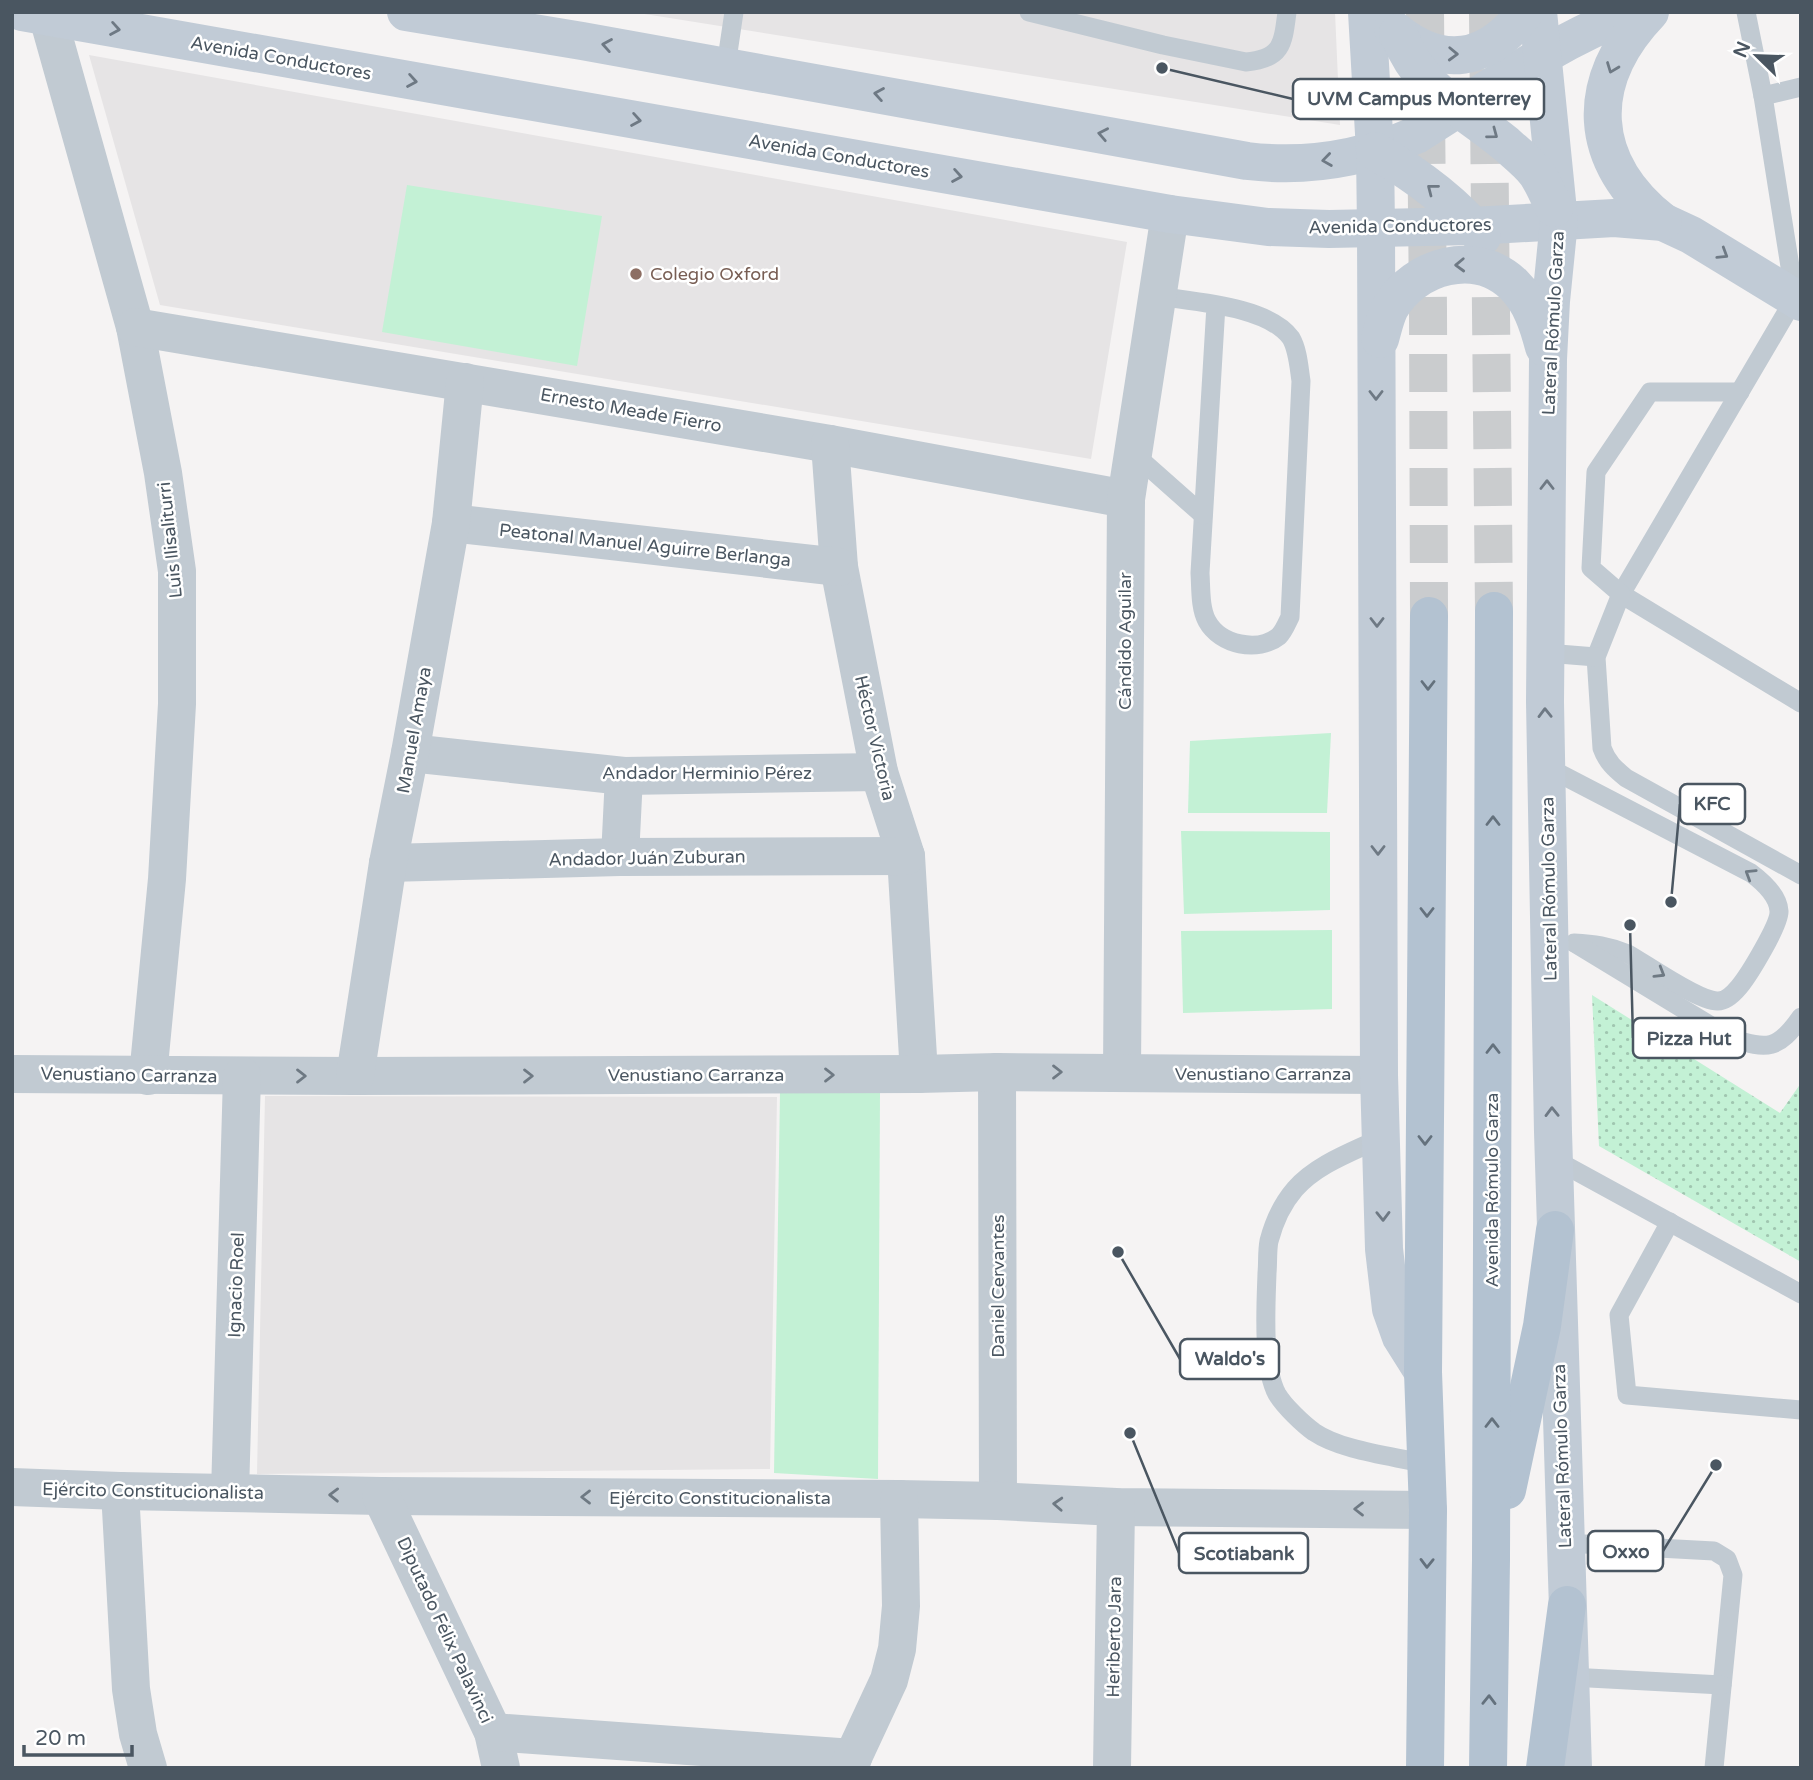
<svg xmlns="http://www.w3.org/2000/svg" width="1813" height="1780" viewBox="0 0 1813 1780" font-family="'Varela Round',sans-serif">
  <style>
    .education { fill: #e6e4e5 }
    .grass { fill: url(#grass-dots) }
    .green { fill: #c3f1d5 }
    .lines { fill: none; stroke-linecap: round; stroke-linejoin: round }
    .primary-tunnel { stroke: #caccce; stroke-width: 38; stroke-dasharray: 38 19; stroke-linecap: butt }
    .lane { stroke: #c1cad2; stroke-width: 19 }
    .street { stroke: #c1cad2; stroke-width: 38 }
    .secondary { stroke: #c1cbd6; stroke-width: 38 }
    .primary { stroke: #b3c2d1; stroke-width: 38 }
    .oneway { stroke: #6e7984 }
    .oneway2 { stroke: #64717d }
    .oneway3 { stroke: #6e7983 }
    .education-dot { fill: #8d6e63; stroke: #fff; stroke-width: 2.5 }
    .labels { text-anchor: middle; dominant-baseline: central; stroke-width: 5; stroke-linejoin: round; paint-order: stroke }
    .street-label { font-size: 18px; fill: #4a5661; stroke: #fff }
    .education-label { font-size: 18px; fill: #785e54; stroke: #fff; text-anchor: start }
    .leader { fill: none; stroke: #4a5661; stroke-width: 2.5 }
    .callout-dot { fill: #4a5661; stroke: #fff; stroke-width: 2.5 }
    .callout { fill: #fff; stroke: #4a5661; stroke-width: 2.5 }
    .callout-label { font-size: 19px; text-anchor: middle; font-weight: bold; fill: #4a5661 }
  </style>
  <defs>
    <pattern id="grass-dots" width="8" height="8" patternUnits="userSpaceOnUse" patternTransform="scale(1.75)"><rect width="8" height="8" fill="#c3f1d5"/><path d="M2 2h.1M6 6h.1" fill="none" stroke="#a0c6b0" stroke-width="1.8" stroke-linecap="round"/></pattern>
  </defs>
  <rect width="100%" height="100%" fill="#f5f3f3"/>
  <g class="education">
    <path d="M 632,12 L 1335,12 L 1340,125 Z"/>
    <path d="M 89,55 L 1127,242 L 1091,459 L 160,305 Z"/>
    <path d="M 265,1096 L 777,1097 L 770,1469 L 257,1474 Z"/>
  </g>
  <path class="grass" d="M 1592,995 L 1780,1113 L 1801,1083 L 1801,1262 L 1599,1146 Z"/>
  <g class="green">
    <path d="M 407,185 L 602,216 L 577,366 L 382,332 Z"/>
    <path d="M 1331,733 L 1327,813 L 1188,813 L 1190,741 Z"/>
    <path d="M 1181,831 L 1330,832 L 1330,910 L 1184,914 Z"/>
    <path d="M 1332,930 L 1332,1009 L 1183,1013 L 1181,931 Z"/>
    <path d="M 880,1092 L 878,1479 L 774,1473 L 780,1093 Z"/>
  </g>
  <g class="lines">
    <g class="primary-tunnel">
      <path d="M 1425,12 L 1428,309 L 1429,616"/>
      <path d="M 1488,12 L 1494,611"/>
    </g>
    <g class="lane">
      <path d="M 1029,12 L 1163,45 L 1246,62 C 1282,59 1283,44 1287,12"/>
      <path d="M 1746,12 L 1763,96 L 1795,298 L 1621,594 L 1801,703"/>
      <path d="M 726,66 L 734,12"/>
      <path d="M 1763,96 L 1801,87"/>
      <path d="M 1157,296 C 1194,302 1268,306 1291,338 C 1298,350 1299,368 1301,381 L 1290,617 C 1287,623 1284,631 1279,636 C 1258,653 1220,645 1207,621 C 1200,608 1201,589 1200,573 L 1216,305"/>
      <path d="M 1740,392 L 1650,392 L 1596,472 L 1591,568 L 1621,594 L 1596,657 L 1602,748 C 1607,762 1615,769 1626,778 L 1801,875"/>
      <path d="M 1133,453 L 1203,515"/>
      <path d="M 1546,653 L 1596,657"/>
      <path d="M 1547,767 L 1751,873 C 1763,882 1778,895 1779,911 C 1780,924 1749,975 1739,987 C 1734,993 1726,1001 1718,1001 C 1699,1002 1646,964 1628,954 C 1609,946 1593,944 1574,943"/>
      <path d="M 1576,944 L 1731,1038 C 1768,1050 1778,1050 1801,1017"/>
      <path d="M 1381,1138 C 1352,1152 1317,1164 1295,1189 C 1282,1204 1274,1222 1269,1241 C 1267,1251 1268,1263 1267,1273 C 1266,1305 1262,1366 1277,1394 C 1284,1406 1303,1424 1314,1432 C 1342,1451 1393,1456 1426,1464"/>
      <path d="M 1554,1159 L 1801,1294"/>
      <path d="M 1670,1222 L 1619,1315 L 1627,1395 L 1801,1410"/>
      <path d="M 1565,1543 L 1714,1551 L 1727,1559 L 1733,1575 L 1714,1768"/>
      <path d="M 1570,1677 L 1722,1685"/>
    </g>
    <g class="street">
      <path d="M 48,17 L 135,327 L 163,473 L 177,571 L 177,704 L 167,879 L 148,1076"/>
      <path d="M 135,327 L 830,444 L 1126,499"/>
      <path d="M 830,444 L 839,567 L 879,772 L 906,856 L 919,1074"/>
      <path d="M 451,523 L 839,567"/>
      <path d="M 410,753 L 624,776 L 879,772"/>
      <path d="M 620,857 L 624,776"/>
      <path d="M 388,863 L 620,857 L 906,856"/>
      <path d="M 997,1072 L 998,1501"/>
      <path d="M 1122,1073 L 1126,499 L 1170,214"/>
      <path d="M 12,1074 L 355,1076 L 919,1074 L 997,1072 L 1379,1075"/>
      <path d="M 355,1076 L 388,863 L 410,753 L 451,523 L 465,382"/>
      <path d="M 12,1487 L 120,1491 L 381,1496 L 899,1499 L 998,1501 L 1116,1507 L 1428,1510"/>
      <path d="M 120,1491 L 131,1689 L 138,1734 L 148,1768"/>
      <path d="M 230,1493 L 242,1076"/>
      <path d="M 381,1496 L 493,1732 L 501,1768"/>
      <path d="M 493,1732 L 853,1758"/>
      <path d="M 848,1768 L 889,1680 L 897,1649 L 901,1606 L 899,1499"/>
      <path d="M 1112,1768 L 1116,1507"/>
    </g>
    <g class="secondary">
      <path d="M 22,12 L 1170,214 L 1268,227 L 1329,229 L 1473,226 L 1614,218 L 1663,222 L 1691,235 L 1801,302"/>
      <path d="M 406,12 L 582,41 L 1247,161 C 1306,168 1362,159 1416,135 C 1487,91 1555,41 1633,12"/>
      <path d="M 1367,12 L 1375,151 L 1376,228 L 1379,1075 L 1384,1249 L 1391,1309 L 1401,1337 L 1423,1372"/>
      <path d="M 1538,12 L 1559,221 L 1551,301 L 1548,359 L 1545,702 L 1553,1132 L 1573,1768"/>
      <path d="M 1650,12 C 1583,82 1587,162 1663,222"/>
      <path d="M 1393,29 C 1442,70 1488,62 1525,12"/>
      <path d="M 1398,33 C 1422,93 1460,106 1506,144 C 1516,153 1529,163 1537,174 C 1544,185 1549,197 1554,208"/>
      <path d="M 1375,151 C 1415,174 1453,201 1482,237"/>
      <path d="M 1380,339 C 1383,329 1385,318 1390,308 C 1415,265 1476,248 1514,285 C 1531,302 1538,324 1544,347"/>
    </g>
    <g class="primary">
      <path d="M 1507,1490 L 1542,1326 L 1555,1230"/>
      <path d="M 1425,1768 L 1428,1510 L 1423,1372 L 1429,616"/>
      <path d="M 1488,1768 L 1491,1560 L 1494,611"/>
      <path d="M 1545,1768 L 1567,1605"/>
    </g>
  </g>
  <defs><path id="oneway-chevron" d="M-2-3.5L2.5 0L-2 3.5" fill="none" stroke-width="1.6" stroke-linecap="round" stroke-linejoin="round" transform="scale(1.75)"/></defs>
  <g class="oneway">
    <use href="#oneway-chevron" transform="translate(115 29) rotate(10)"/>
    <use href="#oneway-chevron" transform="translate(607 45) rotate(-170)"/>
    <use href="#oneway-chevron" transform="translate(1453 54) rotate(2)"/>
    <use href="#oneway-chevron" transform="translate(1612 68) rotate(111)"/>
    <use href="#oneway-chevron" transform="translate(412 81) rotate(10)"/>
    <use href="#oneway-chevron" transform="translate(879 94) rotate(-170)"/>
    <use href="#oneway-chevron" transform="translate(636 120) rotate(10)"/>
    <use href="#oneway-chevron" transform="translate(1103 134) rotate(-169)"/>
    <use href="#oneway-chevron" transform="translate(1493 134) rotate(37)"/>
    <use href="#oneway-chevron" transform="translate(1327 160) rotate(172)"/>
    <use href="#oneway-chevron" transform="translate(957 176) rotate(10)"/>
    <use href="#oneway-chevron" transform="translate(1432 189) rotate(-142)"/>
    <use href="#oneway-chevron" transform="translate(1723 254) rotate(32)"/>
    <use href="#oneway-chevron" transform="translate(1460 265) rotate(178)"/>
    <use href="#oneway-chevron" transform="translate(1376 395) rotate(90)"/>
    <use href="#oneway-chevron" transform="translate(1547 485) rotate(-90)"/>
    <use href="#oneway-chevron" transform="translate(1377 622) rotate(90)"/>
    <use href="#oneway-chevron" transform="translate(1545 713) rotate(-91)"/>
    <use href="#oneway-chevron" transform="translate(1378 850) rotate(90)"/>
    <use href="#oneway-chevron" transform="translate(1552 1112) rotate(-91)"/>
    <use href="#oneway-chevron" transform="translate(1383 1216) rotate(89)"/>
  </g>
  <g class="oneway2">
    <use href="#oneway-chevron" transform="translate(1428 685) rotate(90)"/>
    <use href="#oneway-chevron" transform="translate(1493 821) rotate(-90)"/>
    <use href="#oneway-chevron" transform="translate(1427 912) rotate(90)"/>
    <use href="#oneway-chevron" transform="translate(1493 1049) rotate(-90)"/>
    <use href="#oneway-chevron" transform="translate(1425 1140) rotate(90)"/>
    <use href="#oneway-chevron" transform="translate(1492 1423) rotate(-90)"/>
    <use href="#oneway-chevron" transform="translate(1427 1563) rotate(91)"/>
    <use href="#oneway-chevron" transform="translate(1489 1700) rotate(-89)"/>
  </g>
  <g class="oneway3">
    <use href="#oneway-chevron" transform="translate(1750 874) rotate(-148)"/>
    <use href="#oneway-chevron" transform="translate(1660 973) rotate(31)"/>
    <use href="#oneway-chevron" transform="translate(1057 1072)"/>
    <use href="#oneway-chevron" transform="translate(829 1075)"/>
    <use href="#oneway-chevron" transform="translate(301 1076)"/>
    <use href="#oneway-chevron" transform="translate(528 1076)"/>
    <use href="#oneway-chevron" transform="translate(334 1495) rotate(-179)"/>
    <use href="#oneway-chevron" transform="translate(586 1497) rotate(-180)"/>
    <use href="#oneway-chevron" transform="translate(1058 1504) rotate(-177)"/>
    <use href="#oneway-chevron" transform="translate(1359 1509) rotate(-180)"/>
  </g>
  <circle class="education-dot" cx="636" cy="274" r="7"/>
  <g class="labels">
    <g class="street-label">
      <text transform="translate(281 58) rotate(10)">Avenida Conductores</text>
      <text transform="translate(839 156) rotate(10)">Avenida Conductores</text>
      <text transform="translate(1400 226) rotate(-1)">Avenida Conductores</text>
      <text transform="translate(1553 323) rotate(-87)">Lateral Rómulo Garza</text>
      <text transform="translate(631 410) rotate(10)">Ernesto Meade Fierro</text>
      <text transform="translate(170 540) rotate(-96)">Luis Ilisaliturri</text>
      <text transform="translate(645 545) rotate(6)">Peatonal Manuel Aguirre Berlanga</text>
      <text transform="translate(1125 641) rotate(-90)">Cándido Aguilar</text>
      <text transform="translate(414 730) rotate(-80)">Manuel Amaya</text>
      <text transform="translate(875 738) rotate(77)">Héctor Victoria</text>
      <text x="707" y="773">Andador Herminio Pérez</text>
      <text transform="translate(647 858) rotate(-1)">Andador Juán Zuburan</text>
      <text transform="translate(1549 889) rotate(-91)">Lateral Rómulo Garza</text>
      <text x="1263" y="1074">Venustiano Carranza</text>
      <text transform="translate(129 1075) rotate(1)">Venustiano Carranza</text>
      <text x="696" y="1075">Venustiano Carranza</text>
      <text transform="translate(1492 1190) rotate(-90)">Avenida Rómulo Garza</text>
      <text transform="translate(236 1285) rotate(-88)">Ignacio Roel</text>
      <text transform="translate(998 1286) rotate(-90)">Daniel Cervantes</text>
      <text transform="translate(1562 1456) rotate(-92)">Lateral Rómulo Garza</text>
      <text transform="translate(153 1491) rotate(1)">Ejército Constitucionalista</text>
      <text x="720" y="1498">Ejército Constitucionalista</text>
      <text transform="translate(445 1630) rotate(65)">Diputado Félix Palavinci</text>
      <text transform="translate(1114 1637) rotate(-89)">Heriberto Jara</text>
    </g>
    <g class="education-label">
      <text x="650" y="274">Colegio Oxford</text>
    </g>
  </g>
  <path class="leader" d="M1162 68L1293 99M1671 902L1680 804M1630 925L1633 1038M1118 1252L1180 1359M1716 1465L1663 1551M1130 1433L1179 1553"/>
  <g class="callout-dot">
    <circle cx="1162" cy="68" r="7"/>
    <circle cx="1671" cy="902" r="7"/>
    <circle cx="1630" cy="925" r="7"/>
    <circle cx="1118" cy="1252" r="7"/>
    <circle cx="1716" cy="1465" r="7"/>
    <circle cx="1130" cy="1433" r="7"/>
  </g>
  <g class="callout">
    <rect x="1293" y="79" width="251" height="40" rx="7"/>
    <rect x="1680" y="784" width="65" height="40" rx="7"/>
    <rect x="1633" y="1018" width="112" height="40" rx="7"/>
    <rect x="1180" y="1339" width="99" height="40" rx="7"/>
    <rect x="1588" y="1531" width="75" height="40" rx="7"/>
    <rect x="1179" y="1533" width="129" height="40" rx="7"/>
  </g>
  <g class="callout-label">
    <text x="1419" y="105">UVM Campus Monterrey</text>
    <text x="1712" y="810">KFC</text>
    <text x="1689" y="1045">Pizza Hut</text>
    <text x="1230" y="1365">Waldo's</text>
    <text x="1626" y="1558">Oxxo</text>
    <text x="1244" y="1560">Scotiabank</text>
  </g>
  <rect width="1813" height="1780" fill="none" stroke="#4a5661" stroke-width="28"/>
  <g transform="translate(1757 56) rotate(293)" stroke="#ffffff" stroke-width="5" paint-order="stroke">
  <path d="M0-5L12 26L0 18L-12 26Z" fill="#4a5661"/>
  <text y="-10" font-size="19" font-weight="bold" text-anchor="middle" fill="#4a5661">N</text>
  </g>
  <path d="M24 1745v10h108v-10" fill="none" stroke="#4a5661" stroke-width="3.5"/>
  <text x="35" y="1745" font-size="21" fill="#4a5661" stroke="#ffffff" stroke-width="5" paint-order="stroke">20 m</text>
</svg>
